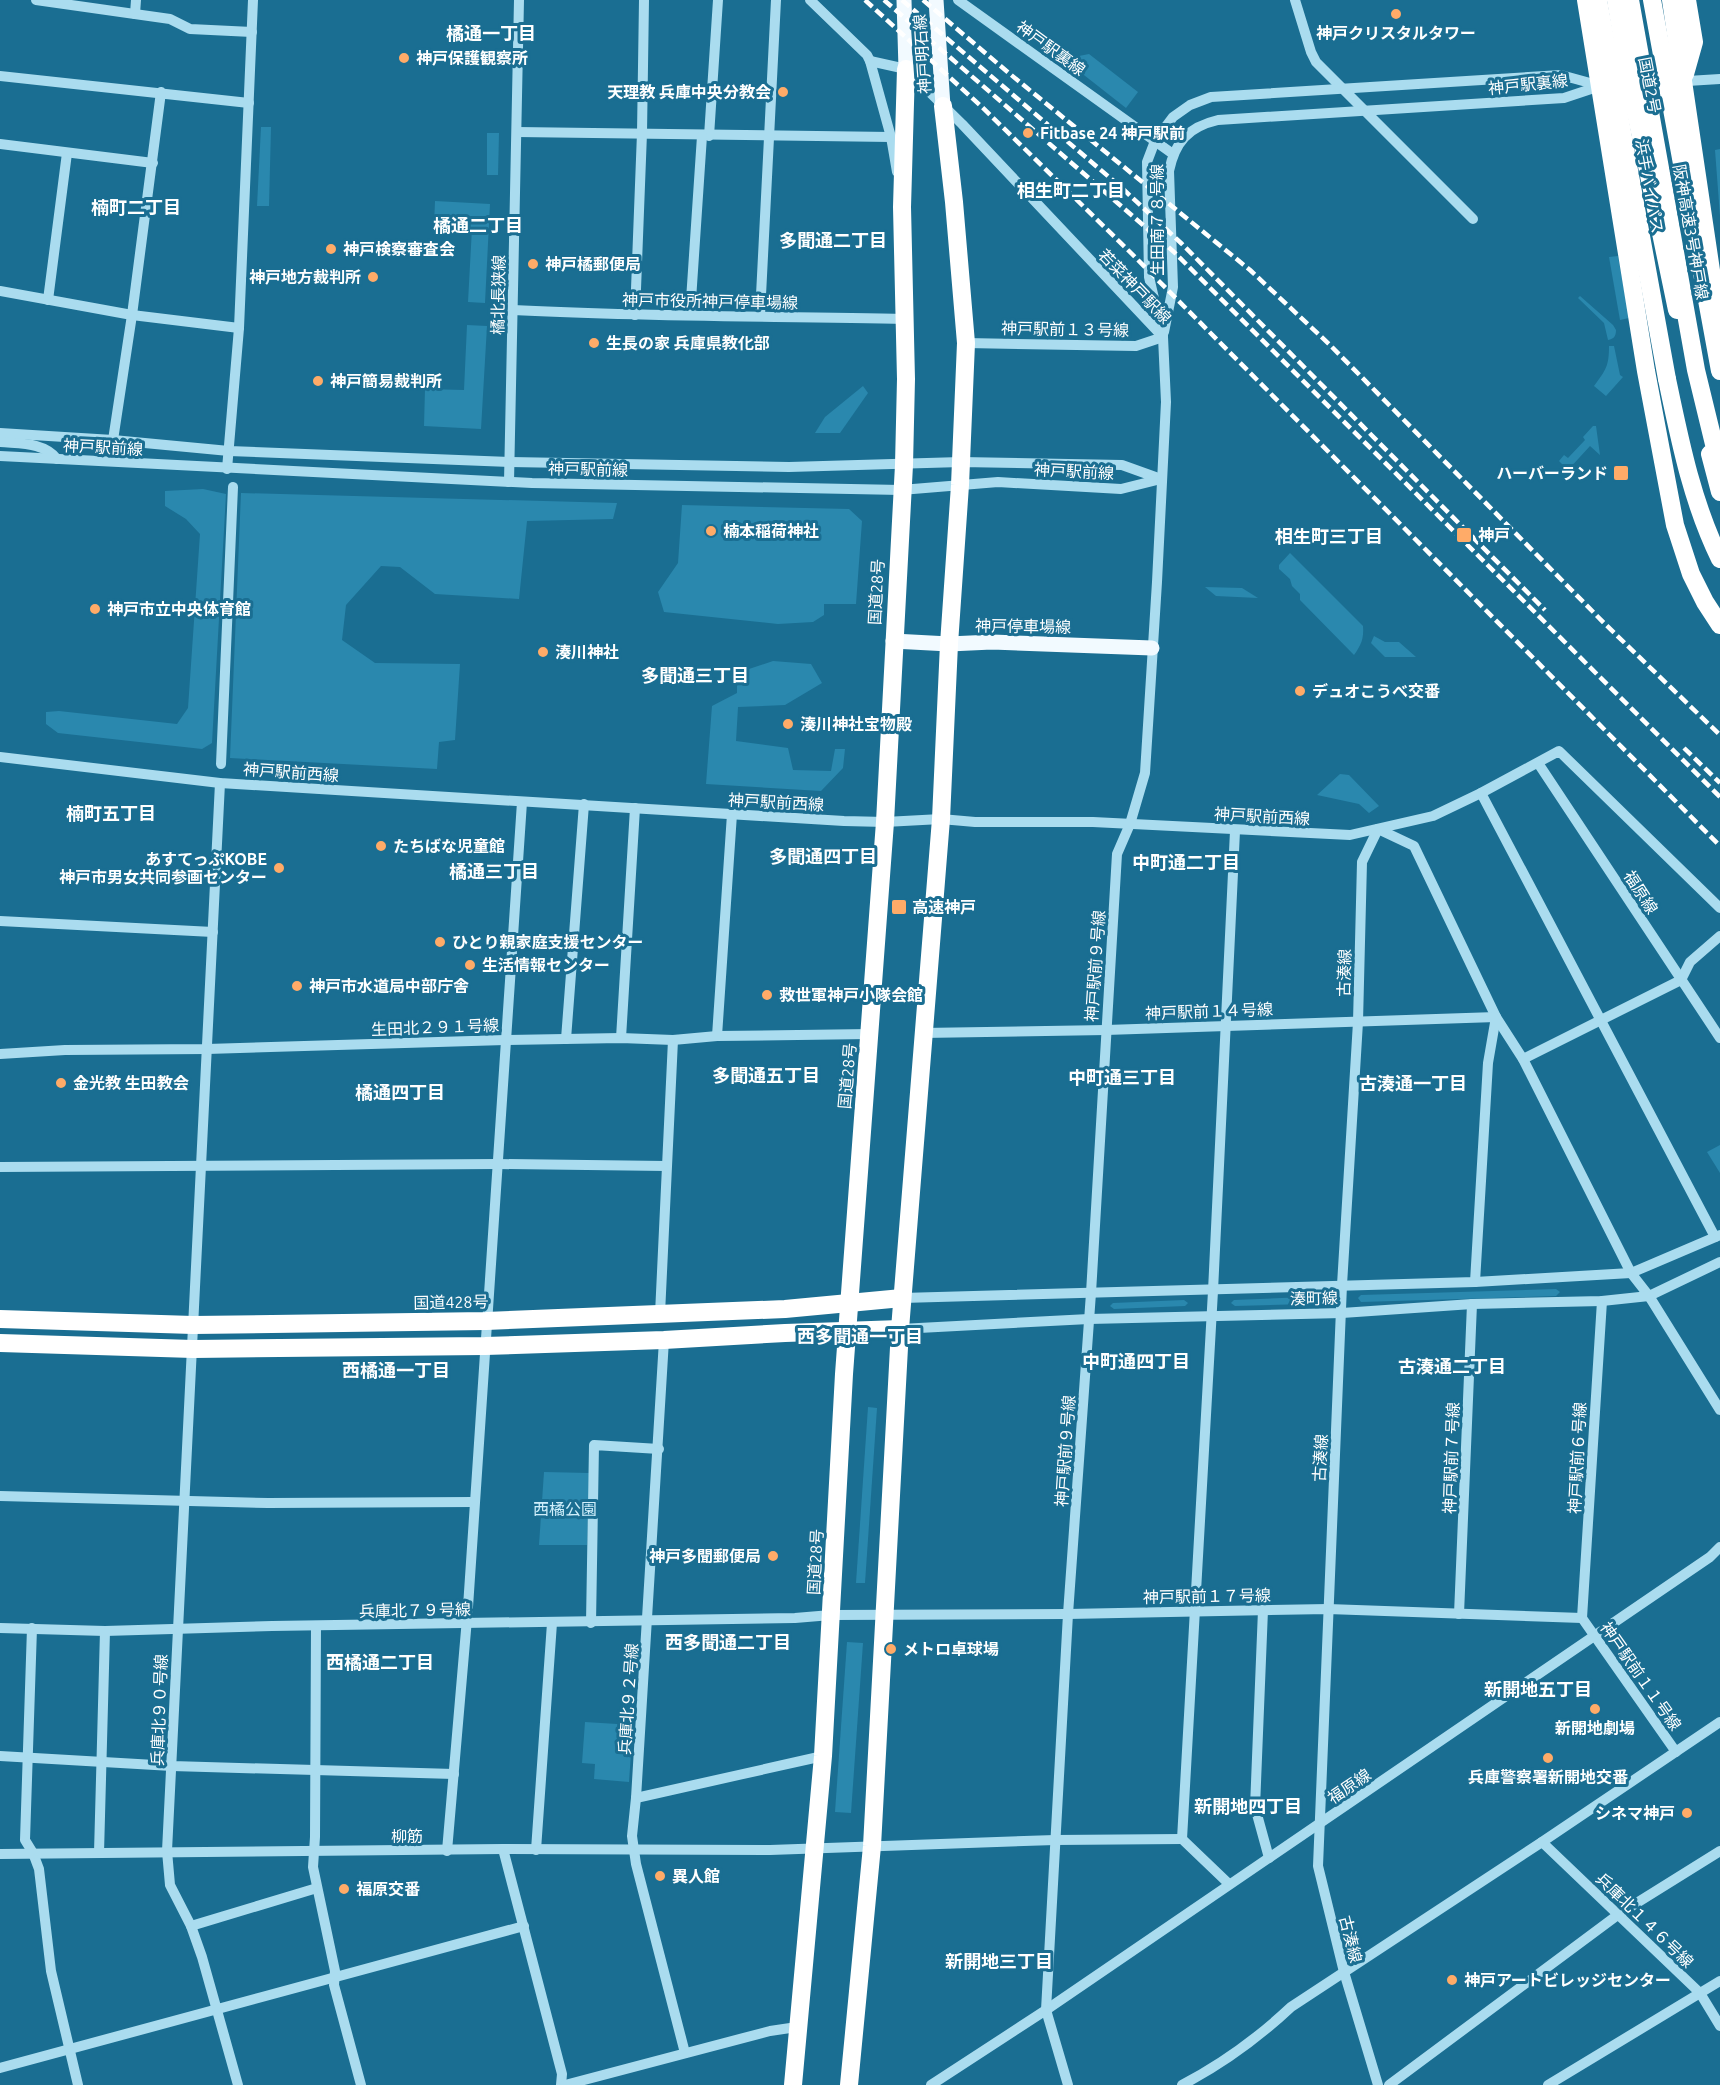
<svg xmlns="http://www.w3.org/2000/svg" width="1720" height="2085" viewBox="0 0 1720 2085" font-family="Ubuntu,'Noto Sans JP',sans-serif">
  <style>
    .green { fill: #2a88ae }
    .lines { fill: none; stroke-linecap: round; stroke-linejoin: round }
    .minor { stroke: #aadcef; stroke-width: 10 }
    .major { stroke: #f2faff; stroke-width: 15 }
    .highway { stroke: #fff; stroke-width: 18 }
    .rail { stroke: #fff; stroke-width: 4.5; stroke-dasharray: 10 4.5; stroke-linecap: butt }
    .highway-bridge { stroke: #fff; stroke-width: 18 }
    .poi-dot { fill: #ffab68; stroke: #1a6e92; stroke-width: 2 }
    .labels { text-anchor: middle; dominant-baseline: central; stroke-width: 6; stroke-linejoin: round; paint-order: stroke }
    .poi-label { font-size: 16px; font-weight: bold; fill: #fff; stroke: #1a6e92; text-anchor: start }
    .street-label { font-size: 16px; fill: #fff; stroke: #1a6e92 }
    .park-label { font-size: 16px; fill: #d0effb; stroke: #1a6e92 }
    .neighbourhood-label { font-size: 18px; font-weight: bold; fill: #fff; stroke: #1a6e92 }
  </style>
  <rect width="100%" height="100%" fill="#1a6e92"/>
  <g class="green">
    <path d="M 1089,54 L 1138,92 L 1126,108 L 1075,68 L 1074,62 L 1079,56 Z"/>
    <path d="M 261,127 L 271,127 L 269,206 L 257,206 Z"/>
    <path d="M 487,133 L 499,133 L 498,175 L 487,175 Z"/>
    <path d="M 1720,149 L 1720,216 L 1715,150 Z"/>
    <path d="M 435,201 L 490,204 L 485,303 L 468,302 L 472,228 L 434,226 Z"/>
    <path d="M 1618,256 L 1629,318 L 1620,320 L 1609,257 Z"/>
    <path d="M 1580,296 L 1613,325 L 1616,330 C 1616,336 1614,339 1608,340 L 1604,323 L 1578,298 Z"/>
    <path d="M 467,325 L 487,326 L 481,429 L 424,426 L 425,389 L 464,390 Z"/>
    <path d="M 1609,346 L 1614,346 L 1620,375 L 1623,377 L 1606,396 L 1594,386 C 1606,370 1609,366 1609,346 Z"/>
    <path d="M 863,386 L 868,393 L 840,433 L 815,433 L 825,417 Z"/>
    <path d="M 1593,426 L 1596,426 L 1600,455 L 1590,446 L 1568,470 L 1559,461 L 1564,455 L 1568,458 L 1585,440 L 1583,437 Z"/>
    <path d="M 203,489 L 226,494 L 212,743 L 202,749 L 58,733 L 46,724 L 46,712 L 59,711 L 177,724 L 188,708 L 200,534 L 186,519 L 165,506 L 165,491 Z"/>
    <path d="M 241,493 L 617,503 L 613,519 L 527,521 L 519,599 L 435,594 L 400,567 L 381,566 L 346,605 L 342,640 L 375,663 L 460,664 L 455,740 L 439,742 L 437,769 L 230,758 Z"/>
    <path d="M 682,505 L 849,509 L 862,521 L 856,604 L 824,604 L 824,615 L 813,622 L 778,624 L 664,612 L 658,592 L 678,563 Z"/>
    <path d="M 1290,553 L 1363,626 C 1364,639 1361,645 1354,655 L 1300,600 L 1300,594 L 1292,586 L 1290,579 L 1279,569 L 1279,565 Z"/>
    <path d="M 1205,587 L 1242,588 L 1258,598 L 1216,596 Z"/>
    <path d="M 1374,636 L 1385,642 L 1399,642 L 1416,657 L 1385,657 L 1371,643 Z"/>
    <path d="M 773,661 L 811,664 L 822,683 L 785,705 L 738,707 L 736,741 L 788,748 L 793,770 L 831,771 L 835,749 L 845,749 L 843,768 L 821,791 L 706,784 L 712,706 L 737,693 L 737,673 Z"/>
    <path d="M 1340,774 L 1349,775 L 1379,806 L 1369,813 L 1359,804 L 1317,795 Z"/>
    <path d="M 1720,1145 L 1720,1173 L 1707,1152 Z"/>
    <path d="M 1556,1289 L 1560,1292 L 1556,1296 L 1361,1302 L 1358,1298 L 1361,1295 Z"/>
    <path d="M 1305,1297 L 1309,1301 L 1306,1304 L 1235,1306 L 1231,1303 L 1234,1300 Z"/>
    <path d="M 1184,1300 L 1188,1303 L 1185,1306 L 1114,1309 L 1110,1306 L 1113,1303 Z"/>
    <path d="M 868,1407 L 877,1408 L 865,1583 L 856,1583 Z"/>
    <path d="M 544,1472 L 589,1473 L 587,1545 L 539,1545 Z"/>
    <path d="M 847,1642 L 863,1643 L 851,1813 L 835,1812 Z"/>
    <path d="M 585,1722 L 633,1725 L 629,1782 L 594,1779 L 595,1764 L 582,1763 Z"/>
  </g>
  <g class="lines">
    <g class="minor">
      <path d="M 36,0 L 170,19 L 190,29 L 252,32"/>
      <path d="M 810,0 L 867,55 L 870,61 L 891,137 L 897,172"/>
      <path d="M 958,0 L 1173,154"/>
      <path d="M 1295,0 L 1311,52 L 1316,62 L 1473,219"/>
      <path d="M 135,14 L 136,0"/>
      <path d="M 870,61 L 906,69 L 962,124 L 1163,337"/>
      <path d="M 0,76 L 249,103"/>
      <path d="M 1639,84 L 1720,79"/>
      <path d="M 517,132 L 891,137"/>
      <path d="M 709,136 L 718,0"/>
      <path d="M 0,144 L 153,163"/>
      <path d="M 0,291 L 132,315 L 239,328"/>
      <path d="M 48,300 L 67,153"/>
      <path d="M 513,310 C 644,317 775,316 906,319"/>
      <path d="M 635,315 L 642,133 L 644,0"/>
      <path d="M 690,315 L 702,136"/>
      <path d="M 760,315 L 776,0"/>
      <path d="M 1164,332 L 1173,287 L 1169,171 C 1175,142 1188,127 1218,120 L 1564,98 L 1600,86"/>
      <path d="M 966,343 L 1136,346 L 1163,337"/>
      <path d="M 0,433 L 113,440 L 229,451 L 510,462 L 789,467 L 961,462 L 1122,465 L 1161,479"/>
      <path d="M 113,440 L 132,315 L 161,92"/>
      <path d="M 0,442 C 20,444 44,442 57,459"/>
      <path d="M 0,456 L 532,483 L 901,490 L 998,482 L 1121,489 L 1161,479"/>
      <path d="M 227,469 L 239,328 L 253,0"/>
      <path d="M 509,482 L 519,0"/>
      <path d="M 0,757 L 220,783 L 844,821 L 885,822 L 941,819 L 975,822 L 1093,822 L 1350,835 L 1433,816 L 1481,793 L 1559,751 L 1720,908"/>
      <path d="M 1538,763 L 1720,1038"/>
      <path d="M 221,764 L 233,487"/>
      <path d="M 220,783 L 167,1851 L 170,1885 L 191,1926 L 202,1957 L 238,2085"/>
      <path d="M 1481,793 L 1715,1237"/>
      <path d="M 1378,829 L 1414,846 L 1496,1017 L 1523,1059 L 1631,1273 L 1649,1296 L 1720,1410"/>
      <path d="M 0,921 L 213,932"/>
      <path d="M 922,1033 L 1106,1030 L 1496,1017 L 1488,1063 L 1475,1282"/>
      <path d="M 717,1036 L 732,814"/>
      <path d="M 621,1038 L 635,808"/>
      <path d="M 566,1039 L 584,804"/>
      <path d="M 0,1054 L 65,1050 L 207,1049 L 505,1040 L 621,1038 L 673,1040 L 717,1036 L 870,1034"/>
      <path d="M 1523,1059 L 1681,980 L 1690,962 L 1720,936"/>
      <path d="M 0,1167 L 498,1164 L 666,1166"/>
      <path d="M 902,1298 L 1475,1282 L 1631,1273 L 1720,1235"/>
      <path d="M 660,1314 L 673,1040"/>
      <path d="M 900,1329 L 1089,1319 L 1342,1313 L 1472,1304 L 1602,1301 L 1649,1296 L 1720,1262"/>
      <path d="M 664,1340 L 636,1798 L 632,1836 L 636,1864 L 685,2053"/>
      <path d="M 0,1496 L 268,1503 L 474,1502"/>
      <path d="M 1263,1610 L 1255,1807 L 1269,1858"/>
      <path d="M 1459,1614 L 1472,1304"/>
      <path d="M 1582,1618 L 1602,1301"/>
      <path d="M 1582,1618 L 1676,1752"/>
      <path d="M 591,1623 L 594,1445 L 659,1449"/>
      <path d="M 316,1627 L 315,1837 L 313,1867 L 335,1971 L 334,1985 L 361,2085"/>
      <path d="M 0,1628 L 105,1631 L 272,1626 L 795,1618 L 831,1615 L 1068,1614 L 1328,1609 L 1582,1618"/>
      <path d="M 32,1628 L 25,1840 L 33,1853 L 39,1869 L 51,1971 L 78,2085"/>
      <path d="M 0,1756 L 172,1766 L 454,1774"/>
      <path d="M 636,1798 L 823,1756"/>
      <path d="M 1182,1839 L 1213,1291 L 1235,831"/>
      <path d="M 1182,1839 L 1229,1884"/>
      <path d="M 1542,1842 L 1700,1993 L 1720,2026"/>
      <path d="M 503,1849 L 562,2074 L 561,2085"/>
      <path d="M 536,1850 L 552,1623"/>
      <path d="M 447,1851 L 468,1607 L 522,802"/>
      <path d="M 99,1853 L 105,1631"/>
      <path d="M 0,1854 L 503,1849 L 770,1850 L 1055,1840 L 1182,1839"/>
      <path d="M 191,1926 L 317,1888"/>
      <path d="M 0,2068 C 174,2020 350,1974 524,1926"/>
      <path d="M 565,2085 L 770,2031 L 797,2027"/>
      <path d="M 931,2085 L 1046,2010 L 1710,1557 L 1720,1547"/>
      <path d="M 1068,2085 L 1046,2010 L 1068,1614 L 1091,1293 L 1117,854 L 1130,824 L 1145,773 L 1157,582 L 1166,402 L 1163,337 L 1149,277 L 1147,162 L 1155,141 L 1173,117 L 1190,105 L 1211,97 L 1561,75 L 1601,86"/>
      <path d="M 1182,2085 C 1222,2064 1259,2037 1291,2007 L 1542,1842 L 1720,1722"/>
      <path d="M 1378,2085 L 1344,1972 L 1318,1866 L 1342,1285 L 1358,1022 L 1362,862 L 1378,829"/>
      <path d="M 1389,2085 L 1619,1914 L 1720,1851"/>
      <path d="M 1548,2085 L 1720,1981"/>
    </g>
    <g class="major">
      <path d="M 904,0 L 906,69"/>
      <path d="M 936,0 L 943,106"/>
      <path d="M 893,641 L 949,644 L 992,642 L 1152,648"/>
    </g>
    <g class="highway">
      <path d="M 1586,0 L 1646,371 L 1675,525 L 1691,574 L 1705,602 L 1720,625"/>
      <path d="M 1616,0 L 1630,84 L 1677,310"/>
      <path d="M 1671,0 L 1713,284 L 1720,314"/>
      <path d="M 1685,74 L 1694,42 L 1687,0"/>
      <path d="M 1667,379 C 1680,441 1692,502 1720,559"/>
      <path d="M 1710,454 L 1720,492"/>
      <path d="M 0,1319 L 193,1325 L 486,1321 L 785,1309 L 902,1298"/>
      <path d="M 0,1343 L 193,1349 L 485,1346 L 664,1340 L 785,1333 L 900,1329"/>
      <path d="M 793,2085 L 823,1756 L 844,1374 L 885,822 L 904,465 L 906,379 L 902,207 L 906,69"/>
      <path d="M 849,2085 L 872,1846 L 900,1329 L 941,819 L 949,644 L 960,485 L 966,343 L 954,202 L 943,106"/>
    </g>
    <g class="rail">
      <path d="M 865,0 L 982,107 L 1132,254 L 1720,846"/>
      <path d="M 884,0 L 1174,252 L 1720,797"/>
      <path d="M 902,0 L 1123,189 L 1182,244 L 1545,610"/>
      <path d="M 923,0 L 1010,74 L 1250,270 L 1329,344 L 1604,623 L 1720,735"/>
      <path d="M 1684,748 L 1720,783"/>
    </g>
    <g class="highway-bridge">
      <path d="M 1598,0 L 1667,379"/>
      <path d="M 1630,0 L 1696,370 L 1720,469"/>
      <path d="M 1652,0 L 1720,371"/>
    </g>
  </g>
  <g class="poi-dot">
    <circle cx="1396" cy="14" r="6"/>
    <circle cx="404" cy="58" r="6"/>
    <circle cx="783" cy="92" r="6"/>
    <circle cx="1028" cy="133" r="6"/>
    <circle cx="331" cy="249" r="6"/>
    <circle cx="533" cy="264" r="6"/>
    <circle cx="373" cy="277" r="6"/>
    <circle cx="594" cy="343" r="6"/>
    <circle cx="318" cy="381" r="6"/>
    <rect x="1613" y="465" width="16" height="16" rx="3"/>
    <circle cx="711" cy="531" r="6"/>
    <rect x="1456" y="527" width="16" height="16" rx="3"/>
    <circle cx="95" cy="609" r="6"/>
    <circle cx="543" cy="652" r="6"/>
    <circle cx="1300" cy="691" r="6"/>
    <circle cx="788" cy="724" r="6"/>
    <circle cx="381" cy="846" r="6"/>
    <circle cx="279" cy="868" r="6"/>
    <rect x="891" y="899" width="16" height="16" rx="3"/>
    <circle cx="440" cy="942" r="6"/>
    <circle cx="470" cy="965" r="6"/>
    <circle cx="297" cy="986" r="6"/>
    <circle cx="767" cy="995" r="6"/>
    <circle cx="61" cy="1083" r="6"/>
    <circle cx="773" cy="1556" r="6"/>
    <circle cx="891" cy="1649" r="6"/>
    <circle cx="1595" cy="1709" r="6"/>
    <circle cx="1548" cy="1758" r="6"/>
    <circle cx="1687" cy="1813" r="6"/>
    <circle cx="660" cy="1876" r="6"/>
    <circle cx="344" cy="1889" r="6"/>
    <circle cx="1452" cy="1980" r="6"/>
  </g>
  <g class="labels">
    <g class="poi-label">
      <text x="1396" y="33" text-anchor="middle">神戸クリスタルタワー</text>
      <text x="416" y="58">神戸保護観察所</text>
      <text x="771" y="92" text-anchor="end">天理教 兵庫中央分教会</text>
      <text x="1040" y="133">Fitbase 24 神戸駅前</text>
      <text x="343" y="249">神戸検察審査会</text>
      <text x="545" y="264">神戸橘郵便局</text>
      <text x="361" y="277" text-anchor="end">神戸地方裁判所</text>
      <text x="606" y="343">生長の家 兵庫県教化部</text>
      <text x="330" y="381">神戸簡易裁判所</text>
      <text x="1608" y="473" text-anchor="end">ハーバーランド</text>
      <text x="723" y="531">楠本稲荷神社</text>
      <text x="1478" y="535">神戸</text>
      <text x="107" y="609">神戸市立中央体育館</text>
      <text x="555" y="652">湊川神社</text>
      <text x="1312" y="691">デュオこうべ交番</text>
      <text x="800" y="724">湊川神社宝物殿</text>
      <text x="393" y="846">たちばな児童館</text>
      <text x="267" y="859" text-anchor="end">あすてっぷKOBE<tspan x="267" dy="18">神戸市男女共同参画センター</tspan></text>
      <text x="912" y="907">高速神戸</text>
      <text x="452" y="942">ひとり親家庭支援センター</text>
      <text x="482" y="965">生活情報センター</text>
      <text x="309" y="986">神戸市水道局中部庁舎</text>
      <text x="779" y="995">救世軍神戸小隊会館</text>
      <text x="73" y="1083">金光教 生田教会</text>
      <text x="761" y="1556" text-anchor="end">神戸多聞郵便局</text>
      <text x="903" y="1649">メトロ卓球場</text>
      <text x="1595" y="1728" text-anchor="middle">新開地劇場</text>
      <text x="1548" y="1777" text-anchor="middle">兵庫警察署新開地交番</text>
      <text x="1675" y="1813" text-anchor="end">シネマ神戸</text>
      <text x="672" y="1876">異人館</text>
      <text x="356" y="1889">福原交番</text>
      <text x="1464" y="1980">神戸アートビレッジセンター</text>
    </g>
    <g class="street-label">
      <text transform="translate(1051 48) rotate(36)">神戸駅裏線</text>
      <text transform="translate(922 54) rotate(-94)">神戸明石線</text>
      <text transform="translate(1528 84) rotate(-6)">神戸駅裏線</text>
      <text transform="translate(1650 85) rotate(79)">国道2号</text>
      <text transform="translate(1650 186) rotate(80)">浜手バイパス</text>
      <text transform="translate(1157 220) rotate(-90)">生田南７８号線</text>
      <text transform="translate(1691 232) rotate(80)">阪神高速3号神戸線</text>
      <text transform="translate(1135 286) rotate(46)">若菜神戸駅線</text>
      <text transform="translate(498 295) rotate(-89)">橘北長狭線</text>
      <text transform="translate(710 301) rotate(1)">神戸市役所神戸停車場線</text>
      <text transform="translate(1065 329) rotate(1)">神戸駅前１３号線</text>
      <text transform="translate(103 447) rotate(3)">神戸駅前線</text>
      <text transform="translate(588 469) rotate(1)">神戸駅前線</text>
      <text transform="translate(1074 471) rotate(3)">神戸駅前線</text>
      <text transform="translate(876 592) rotate(-87)">国道28号</text>
      <text transform="translate(1023 626) rotate(1)">神戸停車場線</text>
      <text transform="translate(291 772) rotate(4)">神戸駅前西線</text>
      <text transform="translate(776 802) rotate(3)">神戸駅前西線</text>
      <text transform="translate(1262 816) rotate(3)">神戸駅前西線</text>
      <text transform="translate(1641 892) rotate(57)">福原線</text>
      <text transform="translate(1095 966) rotate(-86)">神戸駅前９号線</text>
      <text transform="translate(1344 973) rotate(-89)">古湊線</text>
      <text transform="translate(1209 1011) rotate(-2)">神戸駅前１４号線</text>
      <text transform="translate(435 1027) rotate(-2)">生田北２９１号線</text>
      <text transform="translate(847 1076) rotate(-85)">国道28号</text>
      <text transform="translate(1314 1298) rotate(-1)">湊町線</text>
      <text transform="translate(451 1302) rotate(-1)">国道428号</text>
      <text transform="translate(1065 1451) rotate(-86)">神戸駅前９号線</text>
      <text transform="translate(1320 1458) rotate(-87)">古湊線</text>
      <text transform="translate(1451 1458) rotate(-88)">神戸駅前７号線</text>
      <text transform="translate(1577 1458) rotate(-87)">神戸駅前６号線</text>
      <text transform="translate(815 1562) rotate(-87)">国道28号</text>
      <text transform="translate(1207 1596) rotate(-1)">神戸駅前１７号線</text>
      <text transform="translate(415 1610) rotate(-1)">兵庫北７９号線</text>
      <text transform="translate(1641 1676) rotate(55)">神戸駅前１１号線</text>
      <text transform="translate(628 1699) rotate(-86)">兵庫北９２号線</text>
      <text transform="translate(159 1710) rotate(-88)">兵庫北９０号線</text>
      <text transform="translate(1349 1786) rotate(-34)">福原線</text>
      <text x="407" y="1836">柳筋</text>
      <text transform="translate(1645 1920) rotate(44)">兵庫北１４６号線</text>
      <text transform="translate(1351 1939) rotate(76)">古湊線</text>
    </g>
    <g class="park-label">
      <text x="565" y="1509">西橘公園</text>
    </g>
    <g class="neighbourhood-label">
      <text x="491" y="33">橘通一丁目</text>
      <text x="1071" y="190">相生町二丁目</text>
      <text x="136" y="207">楠町二丁目</text>
      <text x="478" y="225">橘通二丁目</text>
      <text x="833" y="240">多聞通二丁目</text>
      <text x="1329" y="536">相生町三丁目</text>
      <text x="695" y="675">多聞通三丁目</text>
      <text x="111" y="813">楠町五丁目</text>
      <text x="823" y="856">多聞通四丁目</text>
      <text x="1186" y="862">中町通二丁目</text>
      <text x="494" y="871">橘通三丁目</text>
      <text x="766" y="1075">多聞通五丁目</text>
      <text x="1122" y="1077">中町通三丁目</text>
      <text x="1413" y="1083">古湊通一丁目</text>
      <text x="400" y="1092">橘通四丁目</text>
      <text x="860" y="1336">西多聞通一丁目</text>
      <text x="1136" y="1361">中町通四丁目</text>
      <text x="1452" y="1366">古湊通二丁目</text>
      <text x="396" y="1370">西橘通一丁目</text>
      <text x="728" y="1642">西多聞通二丁目</text>
      <text x="380" y="1662">西橘通二丁目</text>
      <text x="1538" y="1689">新開地五丁目</text>
      <text x="1248" y="1806">新開地四丁目</text>
      <text x="999" y="1961">新開地三丁目</text>
    </g>
  </g>
</svg>
